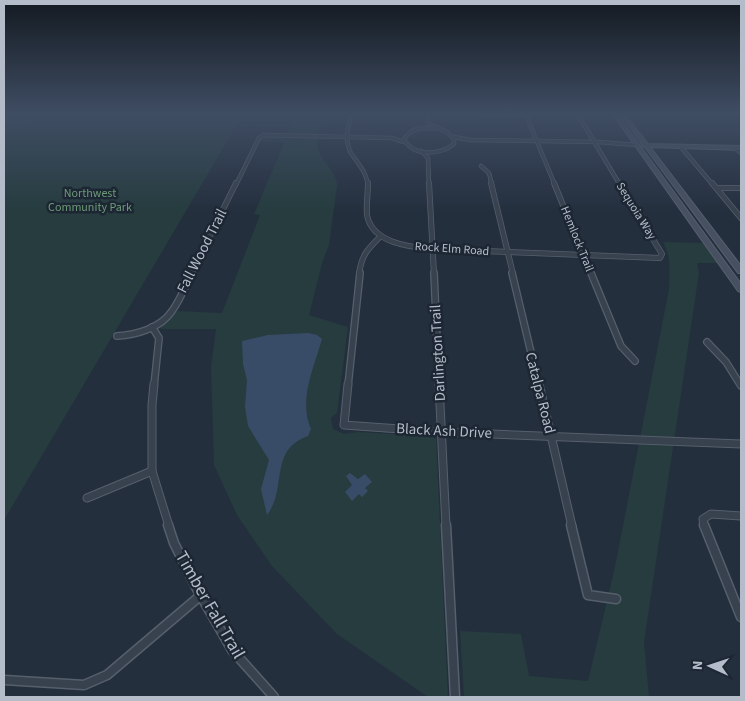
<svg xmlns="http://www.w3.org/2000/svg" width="745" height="701" viewBox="0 0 745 701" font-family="'Source Sans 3',sans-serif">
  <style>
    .green { fill: #263c3f }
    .water { fill: #394c67 }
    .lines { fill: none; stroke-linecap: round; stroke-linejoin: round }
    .stream { stroke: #394c67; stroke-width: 1 }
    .street-far4-casing { stroke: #565f6c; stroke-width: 4.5 }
    .street-far3-casing { stroke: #565f6c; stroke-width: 6 }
    .street-far2-casing { stroke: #565f6c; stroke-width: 8 }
    .street-far1-casing { stroke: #565f6c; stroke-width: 9 }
    .street-casing { stroke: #565f6c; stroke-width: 11 }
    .secondary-casing { stroke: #565f6c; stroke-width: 2 }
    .street-far4 { stroke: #38414e; stroke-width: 3 }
    .street-far3 { stroke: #38414e; stroke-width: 4.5 }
    .street-far2 { stroke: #38414e; stroke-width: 5.5 }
    .street-far1 { stroke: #38414e; stroke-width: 7 }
    .street { stroke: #38414e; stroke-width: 8 }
    .secondary { fill: #465061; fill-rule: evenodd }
    .labels { text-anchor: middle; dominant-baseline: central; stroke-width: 5; stroke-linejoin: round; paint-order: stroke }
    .far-park-label { font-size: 12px; fill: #6b9a76; stroke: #1d2633 }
    .far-street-label { font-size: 12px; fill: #b4bcc9; stroke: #1d2633 }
    .street-label { font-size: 15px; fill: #b4bcc9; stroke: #1d2633 }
    .near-street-label { font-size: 18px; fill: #b4bcc9; stroke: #1d2633 }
  </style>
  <rect width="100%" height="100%" fill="#242f3e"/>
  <g class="green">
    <path d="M 4,113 L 325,113 C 322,123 315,137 318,148 C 321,162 337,171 337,186 L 329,245 L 322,263 L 309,315 L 348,327 L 337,413 L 331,418 L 333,429 L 344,434 L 357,432 L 431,436 L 436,438 L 448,697 L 428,697 L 337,634 L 272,566 L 237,515 L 214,465 L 211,367 L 216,329 L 161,329 L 161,326 L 177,311 L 222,313 L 260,215 L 254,214 L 284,143 L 259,141 L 263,137 L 285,137 L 291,122 L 239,121 L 4,520 Z"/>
    <path d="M 663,242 L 705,243 L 719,263 L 697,263 L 699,273 L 644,642 L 649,697 L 464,697 L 460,631 L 521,634 L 529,676 L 588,681 L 615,567 L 669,289 C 669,272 672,257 663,242 Z"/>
  </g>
  <g class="water">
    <path d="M 308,333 L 317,335 L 322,339 C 314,368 298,400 311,429 L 308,436 C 268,450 288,489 267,515 L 261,489 L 269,460 L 248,426 L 245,407 L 247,380 L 243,364 L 242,341 L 268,335 Z"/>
    <path d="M 350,473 L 358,479 L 365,474 L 372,482 L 365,488 L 368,491 L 362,497 L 359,494 L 352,501 L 345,492 L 352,485 L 346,476 Z"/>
  </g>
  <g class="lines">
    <path class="stream" d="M 4,132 L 10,126 L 54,113"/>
    <g class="street-far4-casing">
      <g id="street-far4">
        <path d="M 352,113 C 348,127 343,143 353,156 C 360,166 366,172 368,185"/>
        <path d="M 427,113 L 428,123"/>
        <path d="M 477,113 L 526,115"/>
        <path d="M 525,113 L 555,185"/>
        <path d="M 577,113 L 620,185"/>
        <path d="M 428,123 L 447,132 L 454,139 L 454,144 C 440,155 413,157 404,139 C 412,127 423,127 436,129"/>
        <path d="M 454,137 L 470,140 L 599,142 L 637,145"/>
        <path d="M 680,146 L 713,185"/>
        <path d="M 735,148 L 741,153"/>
        <path d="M 421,151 L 428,158 L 429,185"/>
        <path d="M 481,166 L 489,173 L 492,185"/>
        <path d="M 236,185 L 259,138 L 263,135 L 392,138 L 404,142"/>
      </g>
    </g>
    <g class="street-far3-casing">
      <g id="street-far3">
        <path d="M 368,183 C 368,194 366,205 367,215 C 372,243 409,247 432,249 L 660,258 L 662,254 L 619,183"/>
        <path d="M 429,183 L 434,274"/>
        <path d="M 491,183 L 513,274"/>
        <path d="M 554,183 L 591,274"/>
        <path d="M 712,183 L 741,218"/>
        <path d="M 717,188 L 741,188"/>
        <path d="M 191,274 L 236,183"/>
        <path d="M 359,274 C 362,254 367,250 381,236"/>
      </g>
    </g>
    <g class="street-far2-casing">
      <g id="street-far2">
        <path d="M 434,273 L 439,386"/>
        <path d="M 512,273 L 539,386"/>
        <path d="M 591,273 L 621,346 L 635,361"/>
        <path d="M 152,327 L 159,338 L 154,386"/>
        <path d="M 117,336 C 136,335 161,328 172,311 C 180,300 186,285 192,273"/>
        <path d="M 707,342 L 726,362 L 741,386"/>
        <path d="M 348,386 L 360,273"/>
      </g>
    </g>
    <g class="street-far1-casing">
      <g id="street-far1">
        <path d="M 154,384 L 152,405 L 152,471 L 169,526"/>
        <path d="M 348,384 L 344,425 L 442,432 L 741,444"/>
        <path d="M 439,384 L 446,526"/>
        <path d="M 539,384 L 572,526"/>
        <path d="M 87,498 L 152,471"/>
        <path d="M 704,526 L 703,519 L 711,514 L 741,516"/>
      </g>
    </g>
    <g class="street-casing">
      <g id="street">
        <path d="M 168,525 L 174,543 L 197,589 L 232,650 L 274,697"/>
        <path d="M 446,525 L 455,697"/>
        <path d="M 571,525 L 588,595 L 616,599"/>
        <path d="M 704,525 L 741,617"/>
        <path d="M 4,680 L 84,685 L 107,675 L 200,596"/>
      </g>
    </g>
    <g class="secondary-casing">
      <g id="secondary">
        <path d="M 612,113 L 616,113 L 741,284 L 741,292 L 738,291 Z"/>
        <path d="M 620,113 L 624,113 L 648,144 L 741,146 L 741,150 L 650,147 L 741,266 L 741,273 L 738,273 L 645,147 L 642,146 L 642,144 Z"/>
      </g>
    </g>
    <use href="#street-far4" class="street-far4"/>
    <use href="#street-far3" class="street-far3"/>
    <use href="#street-far2" class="street-far2"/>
    <use href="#street-far1" class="street-far1"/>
    <use href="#street" class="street"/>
    <use href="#secondary" class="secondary"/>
  </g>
  <linearGradient id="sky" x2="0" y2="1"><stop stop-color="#141a22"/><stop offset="0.54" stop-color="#3f4d63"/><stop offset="1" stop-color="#3f4d63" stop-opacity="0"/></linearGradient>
  <rect width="745" height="211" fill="url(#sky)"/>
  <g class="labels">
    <g class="far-park-label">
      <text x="90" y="193">Northwest<tspan x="90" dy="14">Community Park</tspan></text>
    </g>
    <g class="far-street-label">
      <text transform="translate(636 211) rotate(58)">Sequoia Way</text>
      <text transform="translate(577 239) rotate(68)">Hemlock Trail</text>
      <text transform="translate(452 249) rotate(4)">Rock Elm Road</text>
    </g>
    <g class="street-label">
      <text transform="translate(202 251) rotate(-63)">Fall Wood Trail</text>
      <text transform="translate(438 353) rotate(-93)">Darlington Trail</text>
      <text transform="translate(540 393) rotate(76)">Catalpa Road</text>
      <text transform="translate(444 431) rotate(3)">Black Ash Drive</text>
    </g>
    <g class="near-street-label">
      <text transform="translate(210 605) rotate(60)">Timber Fall Trail</text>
    </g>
  </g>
  <rect width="745" height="701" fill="none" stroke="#b4bcc9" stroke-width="10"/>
  <g transform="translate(710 666) rotate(273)" stroke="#1d2633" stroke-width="4" paint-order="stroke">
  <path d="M0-4L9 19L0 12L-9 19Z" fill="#b4bcc9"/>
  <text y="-8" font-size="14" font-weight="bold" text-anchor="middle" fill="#b4bcc9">N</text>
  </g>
</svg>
